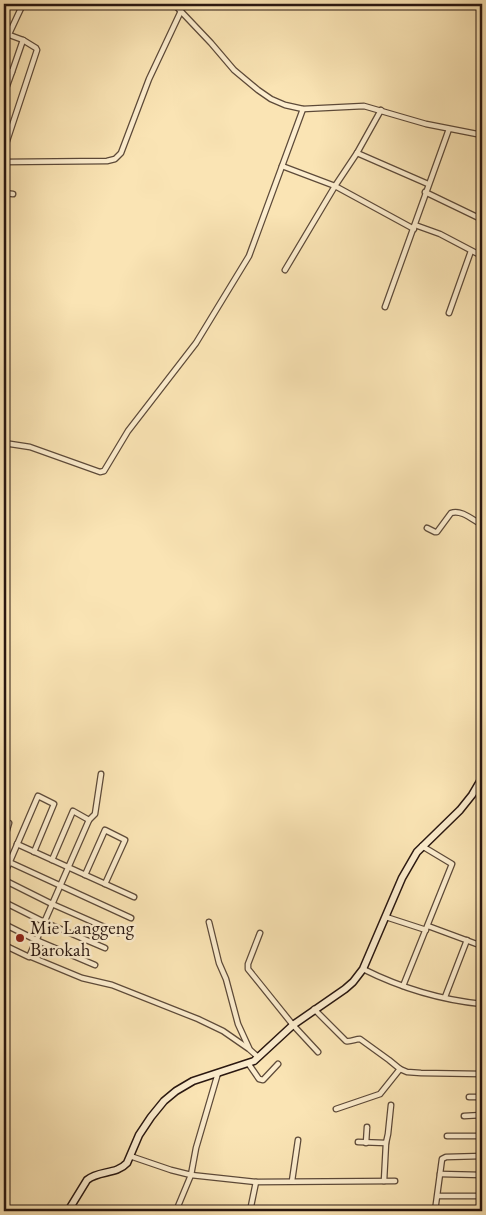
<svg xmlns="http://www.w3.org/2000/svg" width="486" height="1215" viewBox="0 0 486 1215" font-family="'EB Garamond',serif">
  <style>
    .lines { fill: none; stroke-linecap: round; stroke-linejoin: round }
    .minor-casing { stroke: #5d4a39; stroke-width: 7 }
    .secondary-casing { stroke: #291710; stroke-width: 9 }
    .minor { stroke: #fcedce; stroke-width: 4.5 }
    .secondary { stroke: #fcedce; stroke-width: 6 }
    .poi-dot { fill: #8f2418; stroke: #fcedce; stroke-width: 2 }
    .labels { text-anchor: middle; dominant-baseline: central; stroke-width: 5; stroke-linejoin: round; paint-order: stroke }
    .poi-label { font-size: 19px; fill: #291710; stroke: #fcedce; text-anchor: start }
  </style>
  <rect width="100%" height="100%" fill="#fae4b4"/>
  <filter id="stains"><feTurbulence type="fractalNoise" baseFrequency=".004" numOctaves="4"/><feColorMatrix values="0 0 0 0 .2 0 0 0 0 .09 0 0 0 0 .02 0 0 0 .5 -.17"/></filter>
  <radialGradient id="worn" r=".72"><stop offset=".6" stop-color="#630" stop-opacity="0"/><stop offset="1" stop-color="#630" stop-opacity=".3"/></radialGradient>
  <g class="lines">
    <g class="minor-casing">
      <g id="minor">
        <path d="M 174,4 L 211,43 L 234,70 L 258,90 L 271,99 L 285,105 L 303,109 L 364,106 L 426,124 L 482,135"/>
        <path d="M 4,33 L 23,40 L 36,48 L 37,50 L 4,150"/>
        <path d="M 9,34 L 23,4"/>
        <path d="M 4,70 L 12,72"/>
        <path d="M 4,94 L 12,72 L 23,40"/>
        <path d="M 357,153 L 428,184"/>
        <path d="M 4,162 L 107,161 L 115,159 L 121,153 L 149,79 L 181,11"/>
        <path d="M 282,166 L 335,186 L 414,229"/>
        <path d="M 425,192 L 479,218"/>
        <path d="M 4,193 L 13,194"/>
        <path d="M 415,225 L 440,234 L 480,255"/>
        <path d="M 285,270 L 335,186 L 357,153 L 381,110"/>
        <path d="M 385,307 L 449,129"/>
        <path d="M 449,313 L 471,251"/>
        <path d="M 4,443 L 30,447 L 100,472 L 104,471 L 128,431 L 196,343 L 249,256 L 303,109"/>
        <path d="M 427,528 L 435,532 L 437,532 L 451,513 C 461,509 473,520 482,525"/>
        <path d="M 4,730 L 6,730"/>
        <path d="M 4,840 L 9,823"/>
        <path d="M 17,844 L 134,897"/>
        <path d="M 52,860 L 73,811 L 89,820"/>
        <path d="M 9,862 L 131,918"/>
        <path d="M 4,875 L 38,796 L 54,804 L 34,852"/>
        <path d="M 85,875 L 105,830 L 125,840 L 105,884"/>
        <path d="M 4,880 L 52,904 L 118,933"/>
        <path d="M 4,902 L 44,922 L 105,948"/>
        <path d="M 386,917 L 426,930"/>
        <path d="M 209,922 L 219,963 L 226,979 L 238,1024 L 249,1048"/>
        <path d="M 4,924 L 36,940 L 95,965"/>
        <path d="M 428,926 L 482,946"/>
        <path d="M 260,933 L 248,964 L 248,969 L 293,1025 L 318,1052"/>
        <path d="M 4,945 L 29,957 L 89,820 L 95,814 L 101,774"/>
        <path d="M 29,956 L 82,978 L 112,985 L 198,1019 L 223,1031 L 249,1049 L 258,1057"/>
        <path d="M 363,969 C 399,987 442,1000 482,1004"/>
        <path d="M 403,986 L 452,864 L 422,846"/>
        <path d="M 445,997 L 467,940"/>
        <path d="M 314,1009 L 346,1041 C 351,1042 355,1039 360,1039 L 389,1060 L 400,1069 L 407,1072 L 421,1073 L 482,1074"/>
        <path d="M 248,1063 L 259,1079 L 263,1080 L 278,1064"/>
        <path d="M 469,1097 L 482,1097"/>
        <path d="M 336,1109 L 380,1094 L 400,1069"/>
        <path d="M 464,1116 L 482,1115"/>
        <path d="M 447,1136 L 482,1136"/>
        <path d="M 358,1142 L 386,1143"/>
        <path d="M 366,1143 L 367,1127"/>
        <path d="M 130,1156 L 171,1170 L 191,1175 L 256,1182 L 395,1181"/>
        <path d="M 440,1174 L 482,1175"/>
        <path d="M 292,1181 L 298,1140"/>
        <path d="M 384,1181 L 386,1143 L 388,1134 L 391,1105"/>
        <path d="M 438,1196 L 482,1196"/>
        <path d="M 70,1208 L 85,1211"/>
        <path d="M 176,1211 L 191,1175 L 196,1148 L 218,1073"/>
        <path d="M 250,1211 L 256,1182"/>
        <path d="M 435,1211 L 442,1159 L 446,1157 L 482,1156"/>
      </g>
    </g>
    <g class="secondary-casing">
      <path id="secondary" d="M 68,1211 L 87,1180 C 99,1170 116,1175 127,1163 L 139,1135 L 151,1117 L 164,1101 L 176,1091 L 193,1081 L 254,1061 L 293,1025 L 345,989 L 353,982 L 363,969 L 402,878 L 417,852 L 460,810 L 472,795 L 482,778"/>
    </g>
    <use href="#minor" class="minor"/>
    <use href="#secondary" class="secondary"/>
  </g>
  <circle class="poi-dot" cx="20" cy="938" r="5"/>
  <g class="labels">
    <g class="poi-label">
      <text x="30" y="927">Mie Langgeng<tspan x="30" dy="22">Barokah</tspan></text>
    </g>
  </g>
  <rect width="486" height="1215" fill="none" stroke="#fae4b4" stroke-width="20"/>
  <rect x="5" y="5" width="476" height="1205" fill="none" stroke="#291710" stroke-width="2.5"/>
  <rect x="10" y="10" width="466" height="1195" fill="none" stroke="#291710"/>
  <rect width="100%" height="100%" filter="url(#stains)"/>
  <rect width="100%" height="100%" fill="url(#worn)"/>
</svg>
